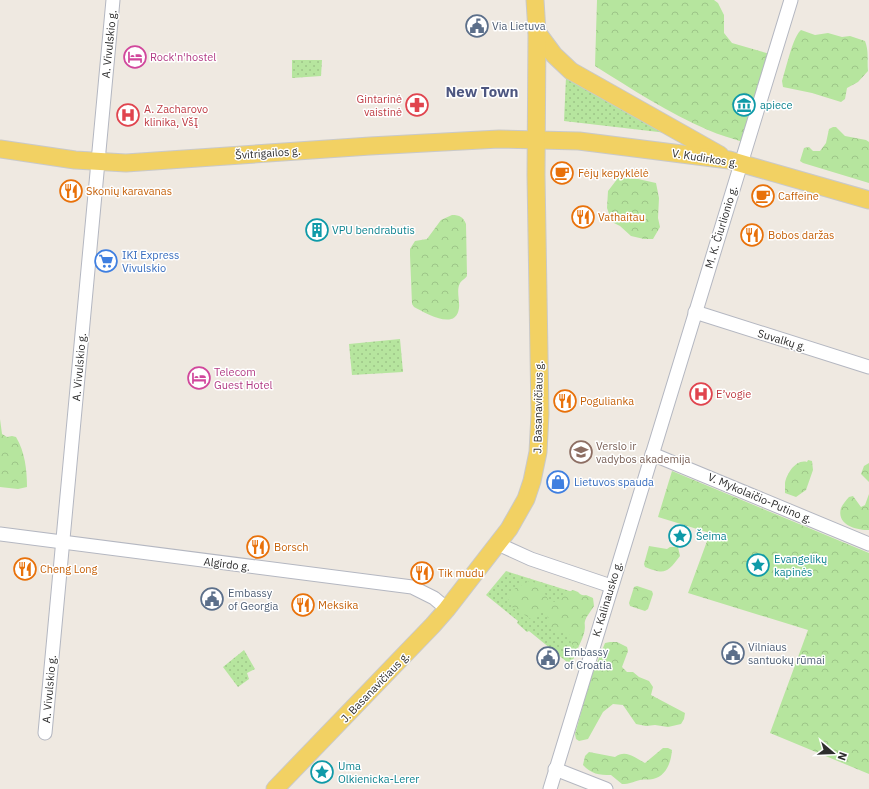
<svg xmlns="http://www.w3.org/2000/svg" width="869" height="789" viewBox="0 0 869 789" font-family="'IBM Plex Sans',sans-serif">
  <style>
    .grass { fill: url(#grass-dots) }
    .forest { fill: url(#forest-crowns) }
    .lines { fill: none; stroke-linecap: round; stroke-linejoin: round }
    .minor-casing { stroke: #b4b7c1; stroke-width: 15 }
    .major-casing { stroke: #c9c9c9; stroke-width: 19 }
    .minor { stroke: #fff; stroke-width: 13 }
    .major { stroke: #f2d163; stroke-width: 17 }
    .labels { text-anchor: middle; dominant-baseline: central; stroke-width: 3; stroke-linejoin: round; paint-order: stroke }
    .service-label { font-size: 11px; fill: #4e5e75; stroke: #fff; text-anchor: start }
    .street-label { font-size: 11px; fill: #2e2e2e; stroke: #fff }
    .hotel-label { font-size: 11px; fill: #b23c85; stroke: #fff; text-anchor: start }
    .health-label { font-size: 11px; fill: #be3a42; stroke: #fff; text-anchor: start }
    .culture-label { font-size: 11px; fill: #0d838f; stroke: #fff; text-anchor: start }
    .food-label { font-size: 11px; fill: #c56008; stroke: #fff; text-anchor: start }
    .shop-label { font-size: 11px; fill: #366cbe; stroke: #fff; text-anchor: start }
    .education-label { font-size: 11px; fill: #785e54; stroke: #fff; text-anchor: start }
    .district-label { font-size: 15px; font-weight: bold; fill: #4d5680; stroke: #fff }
  </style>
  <defs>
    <pattern id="grass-dots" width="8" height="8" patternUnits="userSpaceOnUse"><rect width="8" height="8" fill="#b6e59e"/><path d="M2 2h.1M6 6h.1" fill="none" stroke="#9dc588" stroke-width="1.8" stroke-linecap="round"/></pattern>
    <pattern id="forest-crowns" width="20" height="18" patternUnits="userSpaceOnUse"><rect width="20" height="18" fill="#b6e59e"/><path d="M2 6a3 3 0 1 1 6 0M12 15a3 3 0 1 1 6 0" fill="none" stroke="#9dc588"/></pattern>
  </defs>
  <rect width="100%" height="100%" fill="#efe9e1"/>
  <g class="grass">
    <path d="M 292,60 L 322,60 L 321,76 L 292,78 Z"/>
    <path d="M 566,77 L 667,133 L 564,121 Z"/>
    <path d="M 400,339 L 403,372 L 352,375 L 349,344 Z"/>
    <path d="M 506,571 L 592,598 L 572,664 L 567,662 L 529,631 L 527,632 L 517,623 L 518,621 L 486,595 Z"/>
    <path d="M 244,650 L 255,669 L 247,673 L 249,679 L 238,687 L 223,667 Z"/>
  </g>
  <g class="forest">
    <path d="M 597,0 L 714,0 L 718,3 L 724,15 L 724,33 L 732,43 L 770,54 L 743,142 C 732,138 719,135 708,130 C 668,113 632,89 595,66 Z"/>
    <path d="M 801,30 L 815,35 L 828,33 L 842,37 L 850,36 L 865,41 C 869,51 867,60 868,71 L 858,82 L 847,88 L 845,99 L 841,102 L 812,93 L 783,87 L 782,81 C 786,69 793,36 801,30 Z"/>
    <path d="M 833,127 L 836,127 L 845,136 L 866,140 L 869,142 L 869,183 L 803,163 L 800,161 L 804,148 L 809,147 L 813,151 L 820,151 L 826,143 L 829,129 Z"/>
    <path d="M 618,178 L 638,179 L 656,183 L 659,198 L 658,218 L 660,227 L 653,239 L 644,239 L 631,236 L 620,226 L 612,222 L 607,208 L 608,191 Z"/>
    <path d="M 452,215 C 460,215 463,217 466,224 L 467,276 C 465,279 462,280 460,283 C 456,290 460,301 459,308 C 456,332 424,312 414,307 L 412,304 L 410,255 L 410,249 L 415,241 L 427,239 L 441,220 Z"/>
    <path d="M 0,419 L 2,434 L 7,437 L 12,436 L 16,437 C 25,452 27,470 27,487 L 18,489 L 0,487 Z"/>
    <path d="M 808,460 L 812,461 L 813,470 L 806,490 L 796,497 L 785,493 C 785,490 785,486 785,483 C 787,473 796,459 807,462 Z"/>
    <path d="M 869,463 L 869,482 L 861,474 L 864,466 Z"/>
    <path d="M 672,471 L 869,553 L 869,774 L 770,733 L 808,630 L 688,593 L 710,533 L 658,517 Z"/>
    <path d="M 869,494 L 869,530 C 857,530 836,525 841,508 C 843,504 846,500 849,497 L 853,496 L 861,507 L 865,505 Z"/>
    <path d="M 649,546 L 667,549 L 670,547 L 678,547 L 680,556 C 667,573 665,575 645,567 L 644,564 Z"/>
    <path d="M 529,581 L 541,584 L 544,592 L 549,601 L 556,602 L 562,595 L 573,590 L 578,592 L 582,596 L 586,595 L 593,598 L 594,606 L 584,621 C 587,630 582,639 578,648 L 574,647 L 571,643 L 569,634 L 565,631 L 559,633 L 550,627 L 547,622 L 548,615 L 547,612 C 536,609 538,614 531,619 L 513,608 L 508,600 C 516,583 515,590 529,581 Z"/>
    <path d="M 637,586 L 652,591 L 653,594 L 648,609 L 645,611 L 630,606 L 629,603 L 634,587 Z"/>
    <path d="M 610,642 L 617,642 L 627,647 L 628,651 L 622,667 L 627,672 L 633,672 L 639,677 L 649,681 L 653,687 L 651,695 L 685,713 L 684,719 L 681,724 L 668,727 L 655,725 L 646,726 L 636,724 L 623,705 L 613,704 L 603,712 L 588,739 L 579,741 L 576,739 L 575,734 L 591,677 L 605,643 Z"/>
    <path d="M 663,748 L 668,748 L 672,750 C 671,763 666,776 653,779 C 649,780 644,779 640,780 C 632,782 630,784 622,784 L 611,775 C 599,775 591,774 583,765 L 585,756 L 589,752 L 615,757 C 626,749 635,758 645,763 Z"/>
  </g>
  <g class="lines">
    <g class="minor-casing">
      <g id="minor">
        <path d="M 695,312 L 869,367"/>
        <path d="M 652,454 L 869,544"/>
        <path d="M 0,534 L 412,587 L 434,598 L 447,609"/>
        <path d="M 498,544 L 531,559 L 611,586"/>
        <path d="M 45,733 L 113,0"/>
        <path d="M 555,769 L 606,789"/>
        <path d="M 550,789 L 791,0"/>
      </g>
    </g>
    <g class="major-casing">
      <g id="major">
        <path d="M 537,32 L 554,55 L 571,71 L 720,155"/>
        <path d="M 0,149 L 75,160 L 126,163 L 370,146 L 499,139 L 579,141 L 729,160 L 869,200"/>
        <path d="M 275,789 L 433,625 L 447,609 L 509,529 L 526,499 L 532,481 L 538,452 L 540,414 L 536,175 L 537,32 L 535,0"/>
      </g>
    </g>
    <use href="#minor" class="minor"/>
    <use href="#major" class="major"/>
  </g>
  <defs>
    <g id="civic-ring" transform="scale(1.15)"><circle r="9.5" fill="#fff" stroke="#5c6f8a" stroke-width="1.5"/><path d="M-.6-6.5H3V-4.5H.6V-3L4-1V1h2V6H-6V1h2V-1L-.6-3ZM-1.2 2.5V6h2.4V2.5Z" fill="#5c6f8a"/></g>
    <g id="hotel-ring" transform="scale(1.15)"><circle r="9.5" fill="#fff" stroke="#d1479c" stroke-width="1.5"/><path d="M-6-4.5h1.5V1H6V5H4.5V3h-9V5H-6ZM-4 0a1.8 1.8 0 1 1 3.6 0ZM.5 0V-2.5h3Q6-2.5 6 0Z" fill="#d1479c"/></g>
    <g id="pharmacy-ring" transform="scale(1.15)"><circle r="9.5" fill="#fff" stroke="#e0444e" stroke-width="1.5"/><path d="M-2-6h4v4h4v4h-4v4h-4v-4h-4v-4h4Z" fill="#e0444e"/></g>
    <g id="museum-ring" transform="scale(1.15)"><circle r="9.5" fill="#fff" stroke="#0f9aa8" stroke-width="1.5"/><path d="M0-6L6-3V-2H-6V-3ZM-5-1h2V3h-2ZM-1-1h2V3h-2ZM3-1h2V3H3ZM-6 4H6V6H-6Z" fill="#0f9aa8"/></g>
    <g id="hospital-ring" transform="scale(1.15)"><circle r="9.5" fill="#fff" stroke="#e0444e" stroke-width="1.5"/><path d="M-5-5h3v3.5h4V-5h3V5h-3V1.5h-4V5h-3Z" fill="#e0444e"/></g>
    <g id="cafe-ring" transform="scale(1.15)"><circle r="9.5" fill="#fff" stroke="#e8710a" stroke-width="1.5"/><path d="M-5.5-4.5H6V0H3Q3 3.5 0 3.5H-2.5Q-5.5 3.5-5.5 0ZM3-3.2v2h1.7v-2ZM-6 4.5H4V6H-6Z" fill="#e8710a"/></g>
    <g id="restaurant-ring" transform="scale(1.15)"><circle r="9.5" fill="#fff" stroke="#e8710a" stroke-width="1.5"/><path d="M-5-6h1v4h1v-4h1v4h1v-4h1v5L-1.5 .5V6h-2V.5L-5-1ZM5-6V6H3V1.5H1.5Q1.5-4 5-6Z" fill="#e8710a"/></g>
    <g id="building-ring" transform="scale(1.15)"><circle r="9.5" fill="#fff" stroke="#0f9aa8" stroke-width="1.5"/><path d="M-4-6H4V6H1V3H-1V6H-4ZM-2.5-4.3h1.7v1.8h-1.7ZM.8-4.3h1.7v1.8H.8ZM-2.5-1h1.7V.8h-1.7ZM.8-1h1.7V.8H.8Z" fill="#0f9aa8"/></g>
    <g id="supermarket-ring" transform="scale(1.15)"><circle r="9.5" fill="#fff" stroke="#3f7fe0" stroke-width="1.5"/><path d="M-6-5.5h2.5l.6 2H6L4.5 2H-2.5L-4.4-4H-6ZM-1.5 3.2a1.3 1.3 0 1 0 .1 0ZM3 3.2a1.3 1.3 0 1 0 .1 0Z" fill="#3f7fe0"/></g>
    <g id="university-ring" transform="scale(1.15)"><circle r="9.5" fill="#fff" stroke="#8d6e63" stroke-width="1.5"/><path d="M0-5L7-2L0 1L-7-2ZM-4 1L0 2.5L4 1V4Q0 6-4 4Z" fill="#8d6e63"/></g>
    <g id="shop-ring" transform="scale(1.15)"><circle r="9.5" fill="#fff" stroke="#3f7fe0" stroke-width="1.5"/><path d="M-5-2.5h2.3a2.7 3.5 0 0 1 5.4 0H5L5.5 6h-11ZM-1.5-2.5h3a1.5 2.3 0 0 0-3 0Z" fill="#3f7fe0"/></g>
    <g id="sight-ring" transform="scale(1.15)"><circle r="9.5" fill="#fff" stroke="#0f9aa8" stroke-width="1.5"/><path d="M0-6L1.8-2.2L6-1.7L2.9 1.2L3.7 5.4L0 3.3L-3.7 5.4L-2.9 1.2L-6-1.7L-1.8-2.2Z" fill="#0f9aa8"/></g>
  </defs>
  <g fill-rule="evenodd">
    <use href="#civic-ring" x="477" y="26"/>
    <use href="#hotel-ring" x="135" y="57"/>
    <use href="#pharmacy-ring" x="417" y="105"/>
    <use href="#museum-ring" x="744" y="105"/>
    <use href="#hospital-ring" x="128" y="115"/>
    <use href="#cafe-ring" x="562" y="173"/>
    <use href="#restaurant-ring" x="71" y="191"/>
    <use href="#cafe-ring" x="763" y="196"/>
    <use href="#restaurant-ring" x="583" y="217"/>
    <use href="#building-ring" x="317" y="230"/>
    <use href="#restaurant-ring" x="752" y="235"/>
    <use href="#supermarket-ring" x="106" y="261"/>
    <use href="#hotel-ring" x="199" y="378"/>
    <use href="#hospital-ring" x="701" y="394"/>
    <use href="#restaurant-ring" x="565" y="401"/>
    <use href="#university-ring" x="581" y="452"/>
    <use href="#shop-ring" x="558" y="482"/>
    <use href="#sight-ring" x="680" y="536"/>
    <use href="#restaurant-ring" x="258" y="547"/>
    <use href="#sight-ring" x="758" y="565"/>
    <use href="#restaurant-ring" x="25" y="569"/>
    <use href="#restaurant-ring" x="422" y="573"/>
    <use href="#civic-ring" x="212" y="599"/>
    <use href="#restaurant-ring" x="303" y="605"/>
    <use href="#civic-ring" x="733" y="653"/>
    <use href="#civic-ring" x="548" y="658"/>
    <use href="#sight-ring" x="322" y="772"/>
  </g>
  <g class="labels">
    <g class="service-label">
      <text x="492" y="26">Via Lietuva</text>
      <text x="228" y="593">Embassy<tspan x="228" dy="13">of Georgia</tspan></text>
      <text x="748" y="647">Vilniaus<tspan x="748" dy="13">santuokų rūmai</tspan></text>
      <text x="564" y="652">Embassy<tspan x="564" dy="13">of Croatia</tspan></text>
    </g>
    <g class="street-label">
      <text transform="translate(109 44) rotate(-84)">A. Vivulskio g.</text>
      <text transform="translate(268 153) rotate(-4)">Švitrigailos g.</text>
      <text transform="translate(705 158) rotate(9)">V. Kudirkos g.</text>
      <text transform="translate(721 227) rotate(-73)">M. K. Čiurlionio g.</text>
      <text transform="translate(782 340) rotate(17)">Suvalkų g.</text>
      <text transform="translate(79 367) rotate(-85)">A. Vivulskio g.</text>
      <text transform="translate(538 407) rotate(-89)">J. Basanavičiaus g.</text>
      <text transform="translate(760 498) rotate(23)">V. Mykolaičio-Putino g.</text>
      <text transform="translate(227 564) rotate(7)">Algirdo g.</text>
      <text transform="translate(607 599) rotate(-73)">K. Kalinausko g.</text>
      <text transform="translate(375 687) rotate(-46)">J. Basanavičiaus g.</text>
      <text transform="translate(49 689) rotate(-85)">A. Vivulskio g.</text>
    </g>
    <g class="hotel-label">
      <text x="150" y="57">Rock'n'hostel</text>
      <text x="214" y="372">Telecom<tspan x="214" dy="13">Guest Hotel</tspan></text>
    </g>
    <g class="health-label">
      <text x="402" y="99" text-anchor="end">Gintarinė<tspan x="402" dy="13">vaistinė</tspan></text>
      <text x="144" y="109">A. Zacharovo<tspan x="144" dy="13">klinika, VšĮ</tspan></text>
      <text x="716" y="394">E’vogie</text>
    </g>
    <g class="culture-label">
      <text x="760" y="105">apiece</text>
      <text x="332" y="230">VPU bendrabutis</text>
      <text x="696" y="536">Šeima</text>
      <text x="774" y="559">Evangelikų<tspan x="774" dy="13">kapinės</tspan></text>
      <text x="338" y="766">Uma<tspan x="338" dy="13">Olkienicka-Lerer</tspan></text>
    </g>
    <g class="food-label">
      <text x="578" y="173">Fėjų kepyklėlė</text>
      <text x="86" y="191">Skonių karavanas</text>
      <text x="778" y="196">Caffeine</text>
      <text x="598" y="217">Vathaitau</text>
      <text x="768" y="235">Bobos daržas</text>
      <text x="580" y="401">Pogulianka</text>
      <text x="274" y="547">Borsch</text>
      <text x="40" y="569">Cheng Long</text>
      <text x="438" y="573">Tik mudu</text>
      <text x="318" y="605">Meksika</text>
    </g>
    <g class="shop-label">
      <text x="122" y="255">IKI Express<tspan x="122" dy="13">Vivulskio</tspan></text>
      <text x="574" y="482">Lietuvos spauda</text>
    </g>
    <g class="education-label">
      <text x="596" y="446">Verslo ir<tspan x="596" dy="13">vadybos akademija</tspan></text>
    </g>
    <g class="district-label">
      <text x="482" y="91">New Town</text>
    </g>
  </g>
  <g transform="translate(833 753) rotate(109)" stroke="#ffffff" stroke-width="3" paint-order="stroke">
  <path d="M0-3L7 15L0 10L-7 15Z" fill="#2e2e2e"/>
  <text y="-6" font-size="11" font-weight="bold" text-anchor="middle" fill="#2e2e2e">N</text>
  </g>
</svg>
